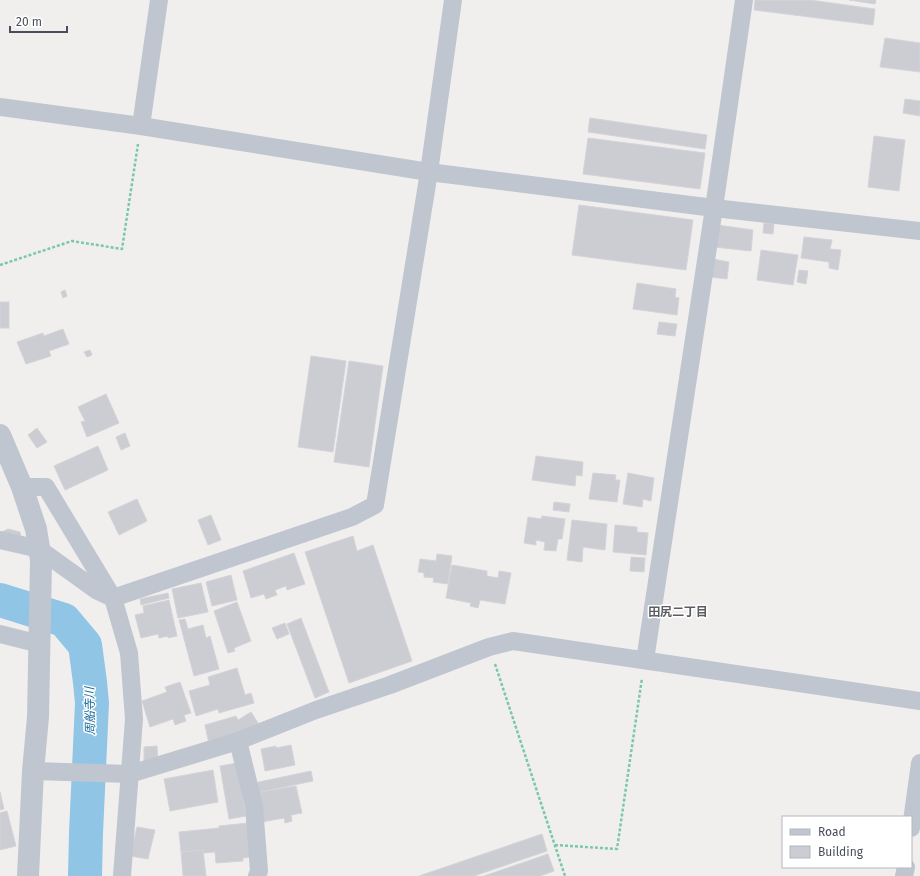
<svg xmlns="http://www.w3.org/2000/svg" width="920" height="876" viewBox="0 0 920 876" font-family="'Fira Sans','Noto Sans JP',sans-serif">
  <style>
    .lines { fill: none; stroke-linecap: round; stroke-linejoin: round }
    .river { stroke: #90c5e5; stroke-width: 34 }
    .building { fill: #cccdd3; stroke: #d3d3d9 }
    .path { stroke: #7ac7ad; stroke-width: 2.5; stroke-dasharray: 3 2; stroke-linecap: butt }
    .minor { stroke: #c0c6cf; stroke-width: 18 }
    .tertiary { stroke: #c0c6cf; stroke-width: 22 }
    .labels { text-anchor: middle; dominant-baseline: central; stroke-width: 3; stroke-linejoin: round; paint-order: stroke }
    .neighbourhood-label { font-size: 12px; font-weight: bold; fill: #5b5d63; stroke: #fff }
    .water-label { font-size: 12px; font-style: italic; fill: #176c9e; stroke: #fff }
  </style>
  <rect width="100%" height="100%" fill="#f1efee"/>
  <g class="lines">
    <path class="river" d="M 0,600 L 64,620 L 85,645 L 90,682 L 92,703 L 86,833 L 85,876"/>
  </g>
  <g class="building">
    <path d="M 755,0 L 810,0 L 875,9 L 873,25 L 754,10 Z"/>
    <path d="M 849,0 L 876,0 L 875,4 Z"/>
    <path d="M 885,38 L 920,43 L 920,72 L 880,67 Z"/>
    <path d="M 905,99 L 920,101 L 920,116 L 903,113 Z"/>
    <path d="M 590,118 L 707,135 L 705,149 L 588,132 Z"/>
    <path d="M 874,136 L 905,140 L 899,191 L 868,187 Z"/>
    <path d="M 588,138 L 705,153 L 700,189 L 583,174 Z"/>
    <path d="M 579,205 L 693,220 L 686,270 L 572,255 Z"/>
    <path d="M 764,223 L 774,224 L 773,234 L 763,233 Z"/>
    <path d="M 717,225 L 753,230 L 751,251 L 714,247 Z"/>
    <path d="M 804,237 L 832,240 L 830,249 L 841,250 L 838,270 L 829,268 L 829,262 L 801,258 Z"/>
    <path d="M 761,250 L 798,255 L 793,285 L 757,280 Z"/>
    <path d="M 713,259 L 729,262 L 727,279 L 710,277 Z"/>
    <path d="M 799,270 L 808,271 L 806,284 L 797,282 Z"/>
    <path d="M 637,283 L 676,289 L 675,297 L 679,298 L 677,315 L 633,309 Z"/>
    <path d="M 65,290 L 67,296 L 63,298 L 61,292 Z"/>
    <rect x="0" y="302" width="9" height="26"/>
    <path d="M 659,322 L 677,324 L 675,336 L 657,334 Z"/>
    <path d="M 63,329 L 69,344 L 49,351 L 51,356 L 26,364 L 17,342 L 43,333 L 44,336 Z"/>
    <path d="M 90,350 L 92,355 L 87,357 L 84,352 Z"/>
    <path d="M 311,356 L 346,361 L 333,452 L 298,447 Z"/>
    <path d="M 349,361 L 383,366 L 369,467 L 334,462 Z"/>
    <path d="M 106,394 L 119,423 L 87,437 L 81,422 L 85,421 L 78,407 Z"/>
    <path d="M 37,428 L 47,442 L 37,448 L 28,435 Z"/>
    <path d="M 125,433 L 130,446 L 121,450 L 116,437 Z"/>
    <path d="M 98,446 L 108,470 L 65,490 L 54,466 Z"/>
    <path d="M 536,456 L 583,462 L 582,476 L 576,475 L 575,486 L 532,480 Z"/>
    <path d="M 593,473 L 616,475 L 615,480 L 620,480 L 617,502 L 589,499 Z"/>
    <path d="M 628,473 L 654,478 L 651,501 L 643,499 L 642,507 L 623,504 Z"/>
    <path d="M 137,499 L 147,521 L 119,535 L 108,512 Z"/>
    <path d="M 554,502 L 570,504 L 569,512 L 553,510 Z"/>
    <path d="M 211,515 L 221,540 L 208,545 L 198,520 Z"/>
    <path d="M 542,516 L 565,519 L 562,539 L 558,539 L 556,551 L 544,550 L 545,542 L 536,540 L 536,545 L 524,543 L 528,517 L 541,519 Z"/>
    <path d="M 572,520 L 607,524 L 605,550 L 583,547 L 582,562 L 567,560 Z"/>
    <path d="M 615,525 L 637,527 L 637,532 L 648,533 L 646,555 L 613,552 Z"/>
    <path d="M 8,529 L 20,532 L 21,537 L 2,532 Z"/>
    <path d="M 353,536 L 357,551 L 373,545 L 412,661 L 349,683 L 305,552 Z"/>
    <path d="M 294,553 L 305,584 L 287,590 L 286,586 L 275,590 L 277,595 L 266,599 L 264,594 L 251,598 L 243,571 Z"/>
    <path d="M 437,554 L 452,556 L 448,584 L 433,582 L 434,578 L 424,577 L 424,573 L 418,572 L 420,559 L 436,561 Z"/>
    <path d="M 631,557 L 645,558 L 644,572 L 630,571 Z"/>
    <path d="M 452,565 L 487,571 L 487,576 L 498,578 L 499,571 L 511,573 L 505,604 L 480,600 L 478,608 L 470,606 L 471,603 L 446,598 Z"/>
    <path d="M 231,575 L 237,600 L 212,606 L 206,582 Z"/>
    <path d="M 201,583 L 208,612 L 178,618 L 172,589 Z"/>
    <path d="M 168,593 L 169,598 L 141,605 L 140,599 Z"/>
    <path d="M 169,600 L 177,636 L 168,638 L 168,636 L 159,638 L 158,634 L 141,638 L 135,615 L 144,613 L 143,606 Z"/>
    <path d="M 237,602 L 251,641 L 234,648 L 235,651 L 228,653 L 214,611 Z"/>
    <path d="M 301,618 L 329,692 L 315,698 L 287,624 Z"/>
    <path d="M 185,619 L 188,629 L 203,625 L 206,638 L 210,636 L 219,669 L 194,676 L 179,620 Z"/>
    <path d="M 285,623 L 289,634 L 277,639 L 272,628 Z"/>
    <path d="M 237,668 L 245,695 L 251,693 L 254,703 L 219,713 L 218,709 L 196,716 L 189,691 L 210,685 L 208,677 Z"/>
    <path d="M 180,682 L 191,713 L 184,715 L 186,721 L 175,725 L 173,719 L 150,727 L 142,701 L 167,692 L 165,687 Z"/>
    <path d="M 251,712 L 260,726 L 209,744 L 205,725 L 236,716 L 238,720 Z"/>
    <path d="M 291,745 L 295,765 L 265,771 L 261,749 L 276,746 L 276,748 Z"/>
    <path d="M 157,746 L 158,762 L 144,762 L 144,747 Z"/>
    <path d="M 237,763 L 246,816 L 229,819 L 220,766 Z"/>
    <path d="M 213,770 L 218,802 L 170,811 L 164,779 Z"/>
    <path d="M 311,771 L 313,781 L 256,793 L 254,783 Z"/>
    <path d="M 296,786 L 302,813 L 291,815 L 292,821 L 285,823 L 284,818 L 262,822 L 256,793 Z"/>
    <path d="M 0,792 L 4,809 L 0,810 Z"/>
    <path d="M 7,811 L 16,846 L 0,850 L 0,813 Z"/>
    <path d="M 248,823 L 251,857 L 243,858 L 243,861 L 216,863 L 215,852 L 204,853 L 203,850 L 181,852 L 179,832 L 219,828 L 219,826 Z"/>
    <path d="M 137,827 L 155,830 L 148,859 L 130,856 Z"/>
    <path d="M 542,834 L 547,851 L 474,876 L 419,876 Z"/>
    <path d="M 203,850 L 206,876 L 183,876 L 181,852 Z"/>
    <path d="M 548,854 L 554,871 L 540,876 L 484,876 Z"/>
  </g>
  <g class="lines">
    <g class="path">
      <path d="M 0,265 L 72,241 L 122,249 L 138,144"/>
      <path d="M 495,664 L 565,876"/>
      <path d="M 555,845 L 617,849 L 642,678"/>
    </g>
    <g class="minor">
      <path d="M 0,107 L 141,126 L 429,172 L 714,208 L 920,231"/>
      <path d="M 141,126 L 159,0"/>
      <path d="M 22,487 L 46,487 L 113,598 L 352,517 L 375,505 L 429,172 L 453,0"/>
      <path d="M 0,540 L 39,549 L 96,590 L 113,598 L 129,653 L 134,719 L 122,876"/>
      <path d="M 0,634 L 40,644"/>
      <path d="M 645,660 L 714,208 L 744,0"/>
      <path d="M 238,741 L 254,806 L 259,871 L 257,876"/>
      <path d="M 33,771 L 130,774 L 238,741 L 316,710 L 390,685 L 489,647 L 513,641 L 920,701"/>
      <path d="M 911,828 L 920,763"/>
      <path d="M 904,876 L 906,867"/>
    </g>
    <path class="tertiary" d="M 0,435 L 22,487 L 36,529 L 41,560 L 38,717 L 33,771 L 28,876"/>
  </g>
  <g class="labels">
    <g class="neighbourhood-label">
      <text x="678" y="612">田尻二丁目</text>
    </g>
    <g class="water-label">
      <text transform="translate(90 711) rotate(-91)">周船寺川</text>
    </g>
  </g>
  <rect x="782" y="816" width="130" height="52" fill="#ffffff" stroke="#b6b8bd"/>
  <rect x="790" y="829" width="20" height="6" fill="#c0c6cf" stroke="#b6b8bd"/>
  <text x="818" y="836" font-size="12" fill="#484e5a">Road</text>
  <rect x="790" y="846" width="20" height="12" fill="#cccdd3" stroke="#b6b8bd"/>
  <text x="818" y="856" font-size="12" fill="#484e5a">Building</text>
  <path d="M10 26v6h57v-6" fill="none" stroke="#484e5a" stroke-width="2"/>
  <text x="16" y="26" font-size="12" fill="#484e5a" stroke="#ffffff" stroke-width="3" paint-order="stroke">20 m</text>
</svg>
